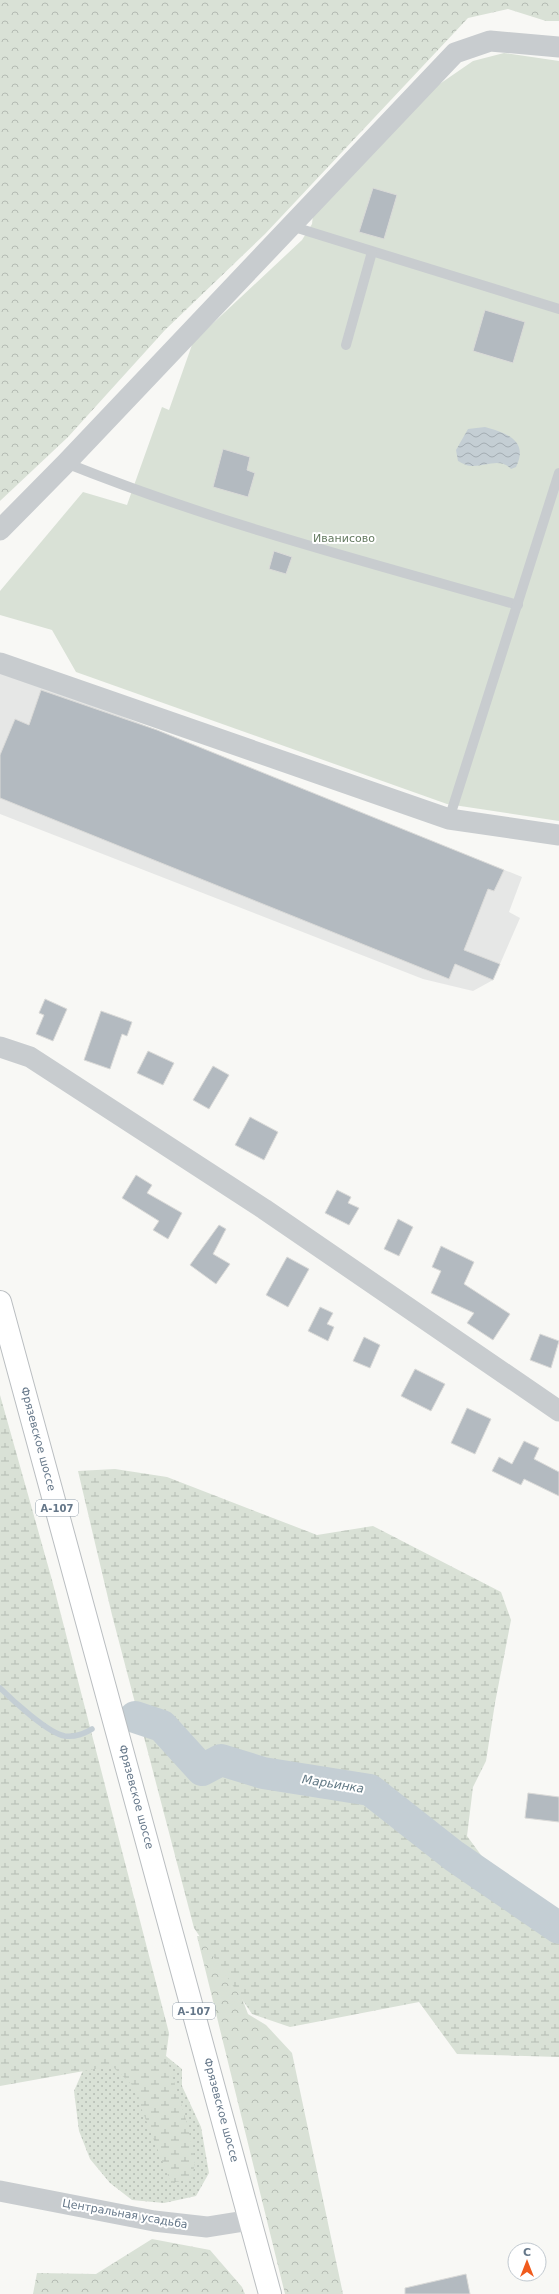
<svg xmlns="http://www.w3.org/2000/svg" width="559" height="2294" viewBox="0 0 559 2294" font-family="'DejaVu Sans',sans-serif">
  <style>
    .built { fill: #e6e7e6 }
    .grass { fill: url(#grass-dots) }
    .forest { fill: url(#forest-crowns) }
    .wetland { fill: url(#wetland-marsh) }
    .green { fill: #d9e1d6 }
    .water { fill: url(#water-waves) }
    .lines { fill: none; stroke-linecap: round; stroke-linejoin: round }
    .stream { stroke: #c4ced4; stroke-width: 5.5 }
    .river { stroke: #c4ced4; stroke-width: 32 }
    .building { fill: #b3bac0; stroke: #dadad8 }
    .highway-casing { stroke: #babec1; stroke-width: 24 }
    .lane { stroke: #c8cccf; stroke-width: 10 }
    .street { stroke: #c8cccf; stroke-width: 21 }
    .highway { stroke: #fff; stroke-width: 22 }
    .labels { text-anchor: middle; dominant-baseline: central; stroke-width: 4; stroke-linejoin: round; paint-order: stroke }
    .shield { fill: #fff; stroke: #93a0ac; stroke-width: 1 }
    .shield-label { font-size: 10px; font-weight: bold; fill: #657789 }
    .park-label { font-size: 11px; fill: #647a60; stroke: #fff }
    .street-label { font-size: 11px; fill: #657789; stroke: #fff }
    .water-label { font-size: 12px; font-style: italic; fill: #617884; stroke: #fff }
  </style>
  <defs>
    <pattern id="grass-dots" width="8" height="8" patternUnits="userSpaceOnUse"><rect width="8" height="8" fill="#d9e1d6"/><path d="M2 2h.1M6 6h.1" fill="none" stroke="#b4bbb3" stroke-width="1.8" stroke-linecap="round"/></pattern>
    <pattern id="forest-crowns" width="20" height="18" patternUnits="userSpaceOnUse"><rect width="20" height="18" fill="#d9e1d6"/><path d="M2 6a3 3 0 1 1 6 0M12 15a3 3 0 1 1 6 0" fill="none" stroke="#b4bbb3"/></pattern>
    <pattern id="wetland-marsh" width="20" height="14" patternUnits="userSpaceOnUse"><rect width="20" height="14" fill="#d9e1d6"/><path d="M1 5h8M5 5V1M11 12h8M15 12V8" fill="none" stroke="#b4bbb3"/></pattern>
    <pattern id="water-waves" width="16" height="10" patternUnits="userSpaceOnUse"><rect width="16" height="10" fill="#c4ced4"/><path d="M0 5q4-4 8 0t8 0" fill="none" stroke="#a3acb2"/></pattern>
  </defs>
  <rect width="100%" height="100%" fill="#f8f8f5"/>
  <path class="built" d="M 0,667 L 522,877 L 509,912 L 520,918 L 493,980 L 473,991 L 423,979 L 0,814 Z"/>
  <path class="grass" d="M 146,2040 L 182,2069 L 182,2086 L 201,2127 L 209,2173 L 196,2196 L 164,2203 L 132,2200 L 110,2183 L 90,2159 L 79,2131 L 74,2091 L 94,2045 Z"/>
  <g class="forest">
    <path d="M 0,0 L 559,0 L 559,21 L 546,21 L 508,9 L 468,18 L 265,234 L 165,330 L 68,437 L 0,501 Z"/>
    <path d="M 197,1936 L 219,1937 L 248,2014 L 266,2025 L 292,2053 L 343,2294 L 285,2294 Z"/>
    <path d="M 152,2239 L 210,2250 L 242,2287 L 245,2294 L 33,2294 L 37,2273 L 96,2274 Z"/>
  </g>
  <g class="wetland">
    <path d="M 0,1395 L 52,1580 L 169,2033 L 166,2056 L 187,2123 L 195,2161 L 192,2179 L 171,2183 L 132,2085 L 112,2066 L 0,2086 Z"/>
    <path d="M 115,1469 L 167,1477 L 317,1535 L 373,1526 L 501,1592 L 511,1620 L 495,1703 L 486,1761 L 473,1787 L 467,1836 L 503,1885 L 559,1910 L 559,2057 L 457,2054 L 419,2002 L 290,2027 L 252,2014 L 194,1928 L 112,1615 L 78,1471 Z"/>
  </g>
  <path class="green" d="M 504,53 L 559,61 L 559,821 L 447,804 L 76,672 L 52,630 L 0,615 L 0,591 L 83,492 L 127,505 L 162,407 L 169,410 L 193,342 L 302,240 L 312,224 L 313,215 L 428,92 L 473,61 Z"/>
  <path class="water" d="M 485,427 C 507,433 529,441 516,467 L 511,469 C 500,457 485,467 471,466 C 467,466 462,463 458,461 L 456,450 L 468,429 Z"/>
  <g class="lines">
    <path class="stream" d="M 0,1688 C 12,1700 49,1734 65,1736 C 76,1737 83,1734 92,1729"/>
    <path class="river" d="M 135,1717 L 162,1726 L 202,1770 L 221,1760 L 263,1773 L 370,1790 L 454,1856 L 559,1928"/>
  </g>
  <g class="building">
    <path d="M 373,188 L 397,195 L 384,239 L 359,232 Z"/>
    <path d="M 485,310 L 525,322 L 513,363 L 473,351 Z"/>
    <path d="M 223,449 L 250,457 L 247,470 L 255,473 L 248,497 L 213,487 Z"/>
    <path d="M 274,551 L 292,557 L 286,574 L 269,569 Z"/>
    <path d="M 41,690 L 157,730 L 504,870 L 494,891 L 488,889 L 464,950 L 500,964 L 493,980 L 455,964 L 449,979 L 0,798 L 0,755 L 15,719 L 29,725 Z"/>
    <path d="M 45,999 L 67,1009 L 53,1041 L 36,1034 L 44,1015 L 39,1013 Z"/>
    <path d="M 101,1011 L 132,1022 L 127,1036 L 122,1034 L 110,1069 L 84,1060 Z"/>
    <path d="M 148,1051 L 174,1063 L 163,1085 L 137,1073 Z"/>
    <path d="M 213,1066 L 229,1075 L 209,1109 L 193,1100 Z"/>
    <path d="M 250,1117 L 278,1132 L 264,1160 L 235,1145 Z"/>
    <path d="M 136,1175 L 152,1185 L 147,1193 L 182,1213 L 168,1239 L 153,1230 L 159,1221 L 122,1198 Z"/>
    <path d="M 337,1190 L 351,1197 L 348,1203 L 359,1208 L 349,1225 L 325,1213 Z"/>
    <path d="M 398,1219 L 413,1227 L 399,1256 L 384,1249 Z"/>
    <path d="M 219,1225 L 226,1229 L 213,1254 L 230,1264 L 216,1284 L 190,1265 Z"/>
    <path d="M 441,1246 L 474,1262 L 464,1284 L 510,1314 L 493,1340 L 467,1323 L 474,1313 L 431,1293 L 441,1271 L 432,1267 Z"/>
    <path d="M 287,1257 L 309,1269 L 288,1307 L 266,1295 Z"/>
    <path d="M 320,1307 L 333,1313 L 327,1324 L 334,1327 L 328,1341 L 308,1331 Z"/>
    <path d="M 540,1334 L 559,1341 L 551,1368 L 530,1360 Z"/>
    <path d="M 364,1337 L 380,1345 L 370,1368 L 353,1361 Z"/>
    <path d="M 415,1369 L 445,1384 L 431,1411 L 401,1396 Z"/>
    <path d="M 467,1408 L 491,1419 L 475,1454 L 451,1443 Z"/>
    <path d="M 524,1441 L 539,1448 L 534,1459 L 559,1472 L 559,1496 L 524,1479 L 521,1485 L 492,1471 L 499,1457 L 512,1464 Z"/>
    <path d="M 528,1793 L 559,1797 L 559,1822 L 525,1818 Z"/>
    <path d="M 466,2274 L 470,2294 L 405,2294 L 405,2288 Z"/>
  </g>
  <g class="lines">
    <g class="highway-casing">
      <path id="highway" d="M 0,1302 L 270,2294"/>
    </g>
    <g class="lane">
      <path d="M 291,226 L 559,309"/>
      <path d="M 346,345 L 372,252"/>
      <path d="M 66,463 C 213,522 366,562 518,605"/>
      <path d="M 449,819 L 559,473"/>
    </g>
    <g class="street">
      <path d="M 0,530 L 66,463 L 455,53 L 490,41 L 559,47"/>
      <path d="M 0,663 L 449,819 L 559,835"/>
      <path d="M 0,1047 L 30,1057 L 264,1209 L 559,1411"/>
      <path d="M 0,2191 L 154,2221 L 207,2227 L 251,2220"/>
    </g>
    <use href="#highway" class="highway"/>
  </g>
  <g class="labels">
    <g class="shield">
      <rect x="36" y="1500" width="42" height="16" rx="3"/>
      <rect x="173" y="2003" width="42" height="16" rx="3"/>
    </g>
    <g class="shield-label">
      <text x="57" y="1508">А-107</text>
      <text x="194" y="2011">А-107</text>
    </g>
    <g class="park-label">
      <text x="344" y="538">Иванисово</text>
    </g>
    <g class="street-label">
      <text transform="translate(38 1439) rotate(75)">Фрязевское шоссе</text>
      <text transform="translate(136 1797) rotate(75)">Фрязевское шоссе</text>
      <text transform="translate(221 2110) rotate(75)">Фрязевское шоссе</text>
      <text transform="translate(125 2214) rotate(10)">Центральная усадьба</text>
    </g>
    <g class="water-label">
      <text transform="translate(333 1784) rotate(9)">Марьинка</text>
    </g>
  </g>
  <g transform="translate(527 2262)"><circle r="19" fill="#ffffff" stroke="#c1c9d0"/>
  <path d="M0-3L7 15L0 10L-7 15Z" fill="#f05b1d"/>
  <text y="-6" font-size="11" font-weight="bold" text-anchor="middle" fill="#657789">С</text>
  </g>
</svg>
